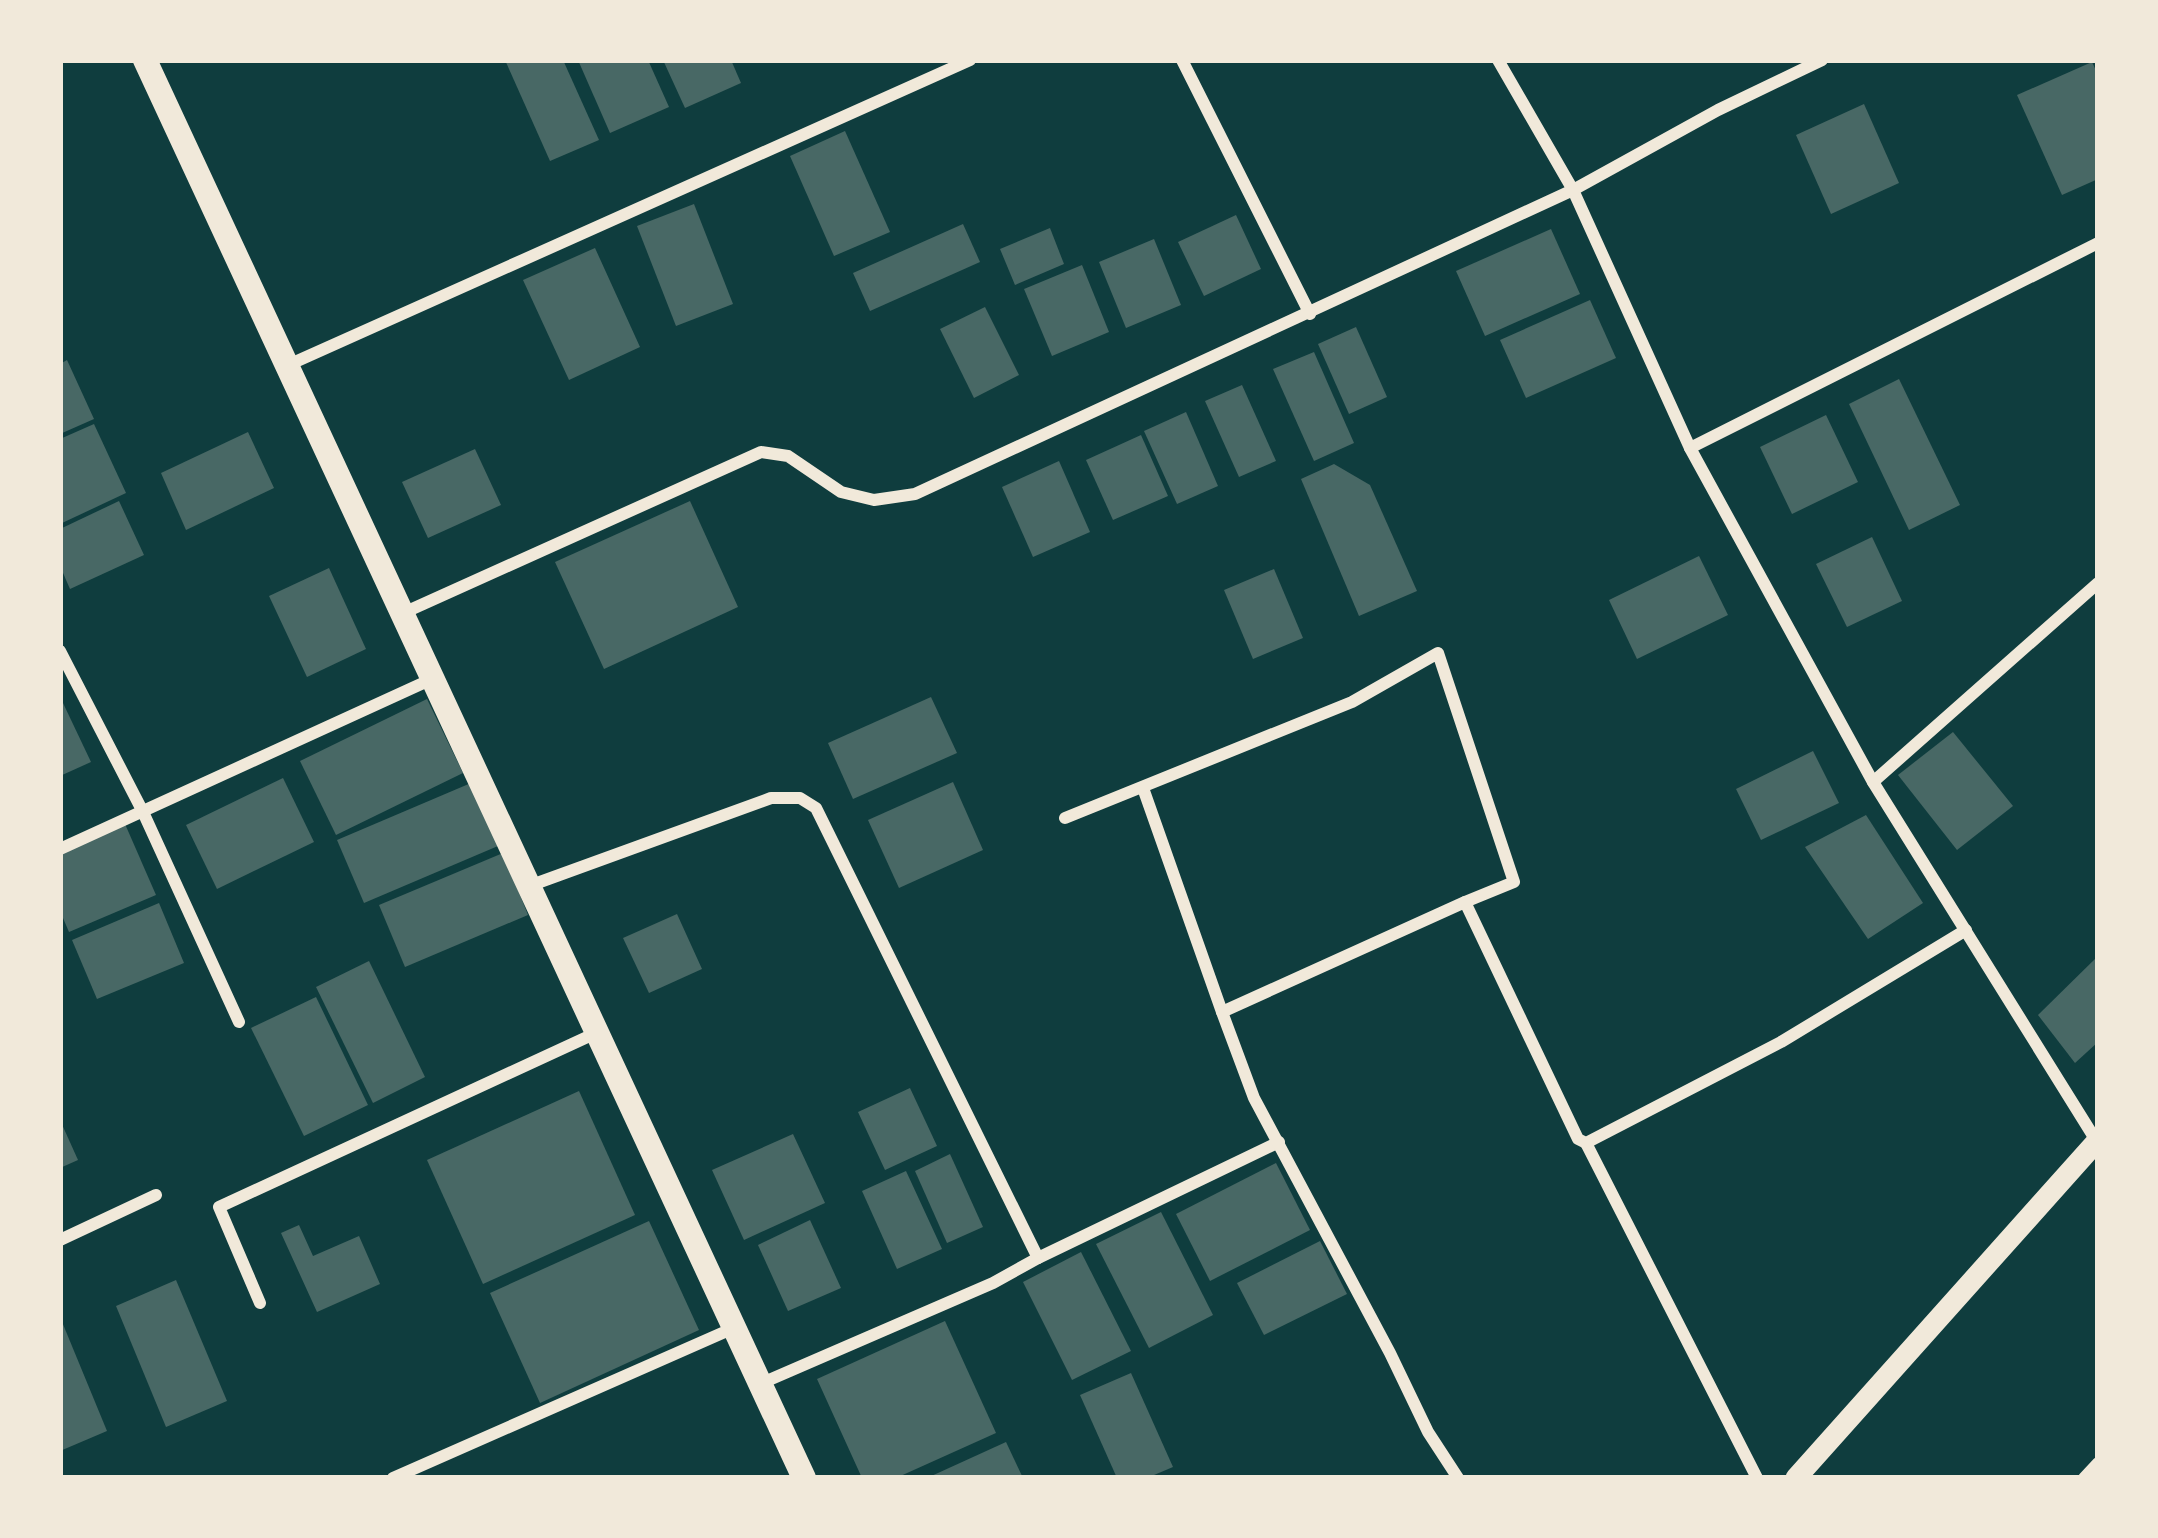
<svg xmlns="http://www.w3.org/2000/svg" width="2158" height="1538" viewBox="0 0 2158 1538" font-family="Spectral,serif">
  <style>
    .building { fill: #486865 }
    .lines { fill: none; stroke-linecap: round; stroke-linejoin: round }
    .minor { stroke: #f1e9da; stroke-width: 12 }
    .tertiary { stroke: #f1e9da; stroke-width: 21 }
    .secondary { stroke: #f1e9da; stroke-width: 24 }
  </style>
  <rect width="100%" height="100%" fill="#0f3d3e"/>
  <g class="building">
    <path d="M 505,60 L 563,60 L 599,140 L 550,161 Z"/>
    <path d="M 578,60 L 648,60 L 669,107 L 610,133 Z"/>
    <path d="M 663,60 L 731,60 L 741,83 L 685,108 Z"/>
    <path d="M 2092,62 L 2098,75 L 2098,179 L 2062,195 L 2017,95 Z"/>
    <path d="M 1864,104 L 1899,183 L 1831,214 L 1796,135 Z"/>
    <path d="M 845,131 L 890,232 L 834,256 L 790,156 Z"/>
    <path d="M 694,204 L 733,304 L 676,326 L 637,226 Z"/>
    <path d="M 1236,215 L 1261,269 L 1204,296 L 1178,242 Z"/>
    <path d="M 963,224 L 980,262 L 870,311 L 853,273 Z"/>
    <path d="M 1050,228 L 1064,264 L 1015,285 L 1000,249 Z"/>
    <path d="M 1551,229 L 1580,294 L 1485,336 L 1456,271 Z"/>
    <path d="M 1154,239 L 1181,305 L 1126,328 L 1099,262 Z"/>
    <path d="M 595,248 L 640,347 L 569,380 L 523,280 Z"/>
    <path d="M 1082,265 L 1109,332 L 1052,356 L 1024,289 Z"/>
    <path d="M 1590,300 L 1616,358 L 1526,398 L 1500,340 Z"/>
    <path d="M 985,307 L 1019,375 L 974,398 L 940,329 Z"/>
    <path d="M 1356,327 L 1387,397 L 1349,414 L 1318,344 Z"/>
    <path d="M 1314,352 L 1354,443 L 1314,461 L 1273,369 Z"/>
    <path d="M 67,360 L 94,419 L 60,434 L 60,364 Z"/>
    <path d="M 1899,379 L 1960,505 L 1909,530 L 1849,404 Z"/>
    <path d="M 1242,385 L 1276,461 L 1239,477 L 1205,401 Z"/>
    <path d="M 1186,412 L 1218,486 L 1177,504 L 1144,431 Z"/>
    <path d="M 1826,415 L 1858,482 L 1792,514 L 1760,447 Z"/>
    <path d="M 94,424 L 126,493 L 60,524 L 60,439 Z"/>
    <path d="M 248,432 L 274,488 L 186,530 L 161,473 Z"/>
    <path d="M 1141,435 L 1168,496 L 1113,520 L 1086,460 Z"/>
    <path d="M 475,449 L 501,505 L 428,538 L 402,482 Z"/>
    <path d="M 1059,461 L 1090,532 L 1033,557 L 1002,487 Z"/>
    <path d="M 1334,464 L 1370,485 L 1417,591 L 1359,616 L 1301,479 Z"/>
    <path d="M 119,501 L 144,555 L 70,589 L 60,566 L 60,529 Z"/>
    <path d="M 690,501 L 738,607 L 604,669 L 555,562 Z"/>
    <path d="M 1872,537 L 1902,601 L 1847,627 L 1816,564 Z"/>
    <path d="M 1699,556 L 1728,615 L 1637,659 L 1609,600 Z"/>
    <path d="M 329,568 L 366,649 L 307,677 L 269,596 Z"/>
    <path d="M 1274,569 L 1303,638 L 1253,659 L 1224,590 Z"/>
    <path d="M 931,697 L 957,753 L 853,799 L 828,743 Z"/>
    <path d="M 427,699 L 463,773 L 336,835 L 300,761 Z"/>
    <path d="M 63,703 L 91,762 L 60,776 L 60,704 Z"/>
    <path d="M 1953,732 L 2013,806 L 1957,850 L 1898,775 Z"/>
    <path d="M 1813,751 L 1839,803 L 1761,840 L 1736,789 Z"/>
    <path d="M 283,778 L 314,842 L 217,889 L 186,825 Z"/>
    <path d="M 953,782 L 983,850 L 899,888 L 868,820 Z"/>
    <path d="M 471,783 L 498,846 L 364,903 L 337,840 Z"/>
    <path d="M 1866,815 L 1923,903 L 1868,939 L 1805,847 Z"/>
    <path d="M 125,824 L 156,895 L 69,932 L 60,911 L 60,852 Z"/>
    <path d="M 503,853 L 528,915 L 405,967 L 379,905 Z"/>
    <path d="M 159,903 L 184,963 L 97,999 L 72,940 Z"/>
    <path d="M 677,914 L 702,969 L 649,993 L 623,938 Z"/>
    <path d="M 2098,956 L 2098,1042 L 2075,1063 L 2038,1015 Z"/>
    <path d="M 369,961 L 425,1077 L 373,1103 L 316,987 Z"/>
    <path d="M 316,997 L 368,1105 L 304,1136 L 251,1028 Z"/>
    <path d="M 910,1088 L 937,1146 L 885,1170 L 858,1112 Z"/>
    <path d="M 579,1091 L 635,1215 L 483,1284 L 427,1160 Z"/>
    <path d="M 60,1120 L 78,1160 L 60,1168 Z"/>
    <path d="M 793,1134 L 825,1203 L 744,1240 L 712,1170 Z"/>
    <path d="M 950,1154 L 983,1227 L 947,1243 L 915,1171 Z"/>
    <path d="M 1276,1163 L 1310,1230 L 1210,1281 L 1176,1214 Z"/>
    <path d="M 906,1171 L 942,1249 L 897,1269 L 862,1191 Z"/>
    <path d="M 1161,1212 L 1213,1315 L 1149,1348 L 1096,1244 Z"/>
    <path d="M 810,1220 L 841,1288 L 788,1311 L 758,1245 Z"/>
    <path d="M 649,1221 L 699,1330 L 540,1403 L 490,1293 Z"/>
    <path d="M 299,1225 L 313,1256 L 359,1236 L 380,1284 L 317,1312 L 281,1233 Z"/>
    <path d="M 1320,1241 L 1347,1294 L 1264,1335 L 1237,1283 Z"/>
    <path d="M 1081,1252 L 1131,1351 L 1072,1380 L 1023,1282 Z"/>
    <path d="M 176,1280 L 227,1401 L 166,1427 L 116,1306 Z"/>
    <path d="M 60,1317 L 107,1431 L 60,1451 Z"/>
    <path d="M 945,1321 L 996,1433 L 896,1478 L 862,1478 L 817,1379 Z"/>
    <path d="M 1131,1373 L 1173,1467 L 1147,1478 L 1117,1478 L 1080,1395 Z"/>
    <path d="M 1006,1442 L 1023,1478 L 927,1478 Z"/>
  </g>
  <g class="lines">
    <g class="minor">
      <path d="M 1182,60 L 1310,314"/>
      <path d="M 1498,60 L 1573,190 L 1690,448 L 1873,782 L 2097,1142"/>
      <path d="M 286,366 L 970,60"/>
      <path d="M 1690,448 L 2098,243"/>
      <path d="M 401,614 L 761,452 L 788,456 L 841,492 L 874,500 L 915,494 L 1573,190 L 1718,110 L 1822,60"/>
      <path d="M 60,651 L 143,812 L 239,1022"/>
      <path d="M 1873,782 L 2098,583"/>
      <path d="M 1143,788 L 1222,1012"/>
      <path d="M 1065,818 L 1352,702 L 1438,653 L 1514,882 L 1465,902"/>
      <path d="M 60,849 L 432,679"/>
      <path d="M 529,886 L 771,798 L 800,798 L 816,808 L 1038,1258"/>
      <path d="M 1586,1143 L 1757,1478"/>
      <path d="M 60,1240 L 156,1195"/>
      <path d="M 260,1303 L 219,1207 L 596,1033"/>
      <path d="M 762,1383 L 993,1283 L 1038,1258 L 1279,1142"/>
      <path d="M 393,1478 L 736,1327"/>
      <path d="M 1458,1478 L 1428,1432 L 1390,1353 L 1254,1098 L 1222,1012 L 1465,902 L 1578,1139 L 1586,1143 L 1781,1042 L 1966,930"/>
      <path d="M 2084,1478 L 2098,1463"/>
    </g>
    <path class="tertiary" d="M 1796,1478 L 2098,1140"/>
    <path class="secondary" d="M 145,60 L 804,1478"/>
  </g>
  <rect width="2158" height="1538" fill="none" stroke="#f1e9da" stroke-width="126"/>
</svg>
